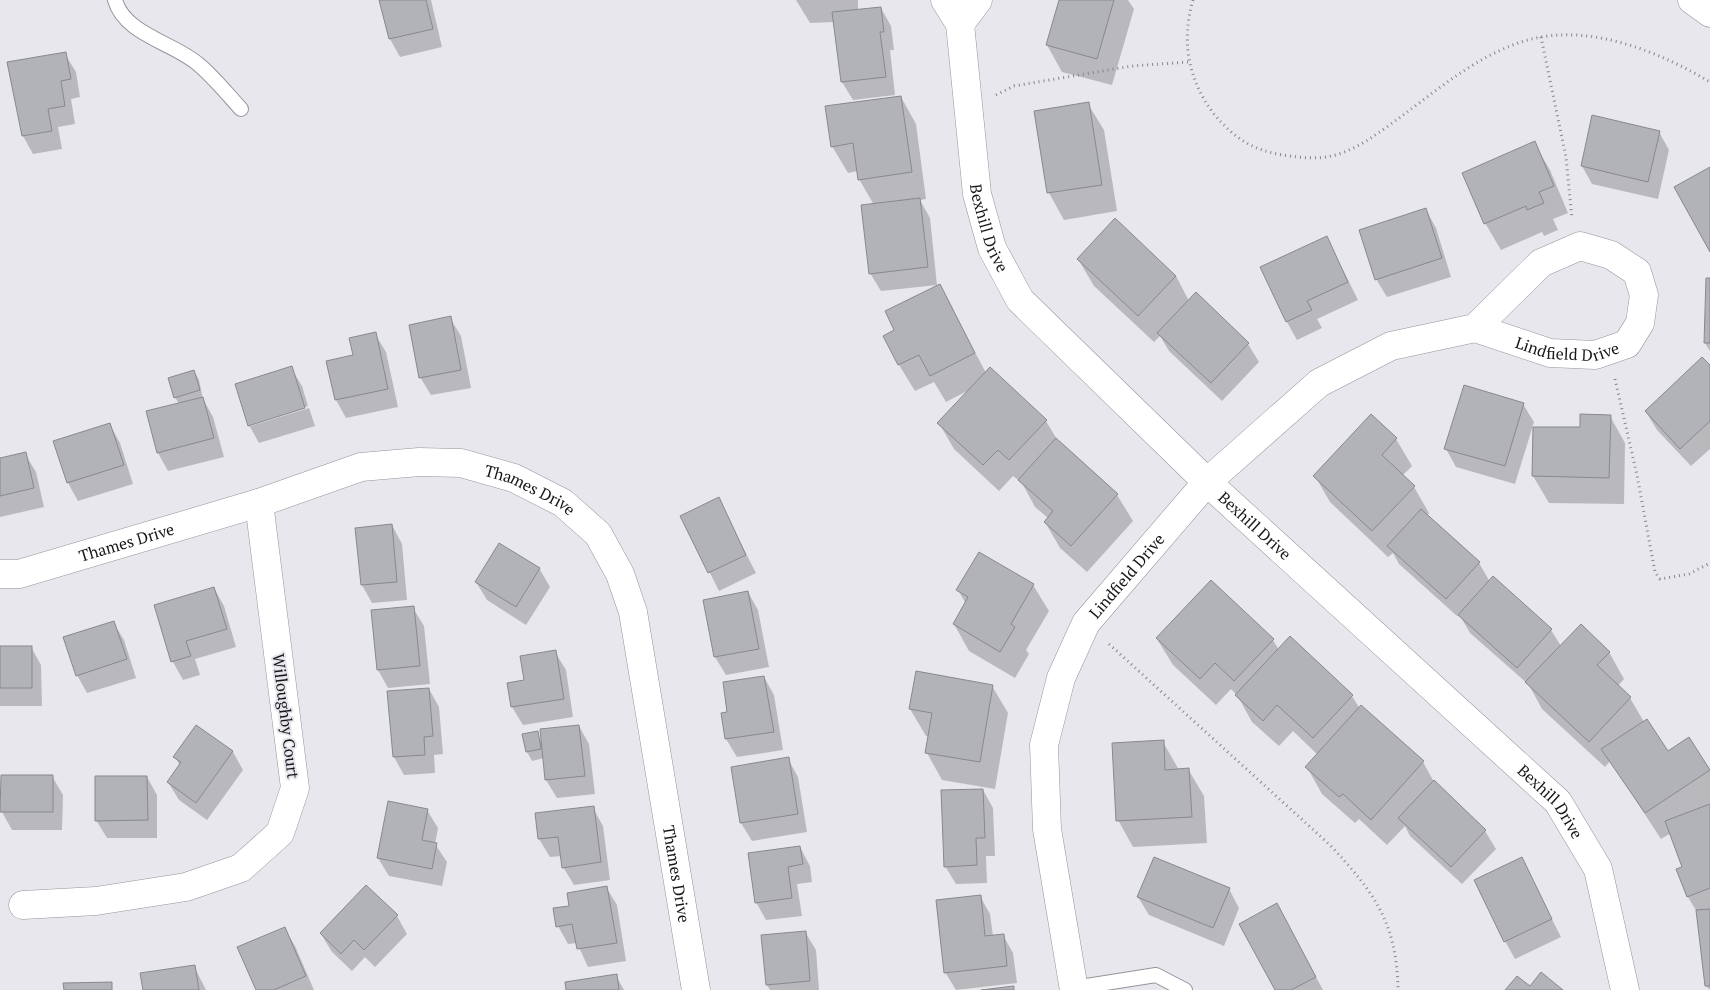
<svg xmlns="http://www.w3.org/2000/svg" width="1710" height="990" viewBox="0 0 1710 990" font-family="'PT Serif',serif">
  <style>
    .shadow { fill: #0003 }
    .building { fill: #b1b3b9; stroke: #87898e }
    .lines { fill: none; stroke-linecap: round; stroke-linejoin: round }
    .service-casing { stroke: #96949a; stroke-width: 16 }
    .minor-casing { stroke: #96949a; stroke-width: 29 }
    .tertiary-casing { stroke: #96949a; stroke-width: 29 }
    .path { stroke: #87868a; stroke-width: 3; stroke-dasharray: 1 4; stroke-linecap: butt }
    .service { stroke: #fff; stroke-width: 14 }
    .minor { stroke: #fff; stroke-width: 28 }
    .tertiary { stroke: #fff; stroke-width: 28 }
    .labels { text-anchor: middle; dominant-baseline: central; stroke-width: 4; stroke-linejoin: round; paint-order: stroke }
    .street-label { font-size: 16px; fill: #171618; stroke: #e8e7ed }
  </style>
  <rect width="100%" height="100%" fill="#e8e7ed"/>
  <g class="shadow">
    <path d="M 380,0 L 431,0 L 442,47 L 400,57 L 390,39 Z"/>
    <path d="M 796,0 L 858,0 L 858,11 L 881,8 L 891,26 L 894,50 L 890,50 L 895,95 L 853,100 L 842,82 L 835,22 L 810,23 Z"/>
    <path d="M 1060,0 L 1128,0 L 1134,9 L 1112,85 L 1062,72 L 1047,45 Z"/>
    <path d="M 65,54 L 76,72 L 80,97 L 71,99 L 75,124 L 58,127 L 62,149 L 33,154 L 23,136 L 8,63 Z"/>
    <path d="M 901,97 L 916,124 L 926,199 L 920,200 L 930,218 L 937,285 L 881,291 L 870,273 L 874,205 L 859,179 L 858,171 L 848,173 L 832,146 Z"/>
    <path d="M 1088,104 L 1104,130 L 1117,211 L 1064,220 L 1049,193 L 1035,112 Z"/>
    <path d="M 1659,132 L 1669,150 L 1658,199 L 1592,184 L 1582,166 Z"/>
    <path d="M 1534,143 L 1550,170 L 1568,213 L 1553,219 L 1558,230 L 1544,236 L 1542,232 L 1501,250 L 1485,223 Z"/>
    <path d="M 1426,210 L 1436,228 L 1451,277 L 1387,297 L 1376,279 Z"/>
    <path d="M 1327,238 L 1358,300 L 1317,319 L 1322,328 L 1297,340 L 1287,322 Z"/>
    <path d="M 1078,259 L 1176,276 L 1189,301 L 1196,294 L 1248,344 L 1259,362 L 1222,401 L 1169,351 L 1160,336 L 1154,342 L 1094,286 Z"/>
    <path d="M 1710,279 L 1710,351 L 1705,343 Z"/>
    <path d="M 940,286 L 986,373 L 1046,421 L 1058,441 L 1117,495 L 1133,521 L 1087,572 L 1060,548 L 1045,522 L 1048,518 L 1035,507 L 1022,483 L 1013,476 L 999,491 L 954,449 L 939,423 L 969,390 L 946,402 L 934,382 L 915,391 L 899,365 L 885,336 L 896,331 Z"/>
    <path d="M 450,318 L 461,336 L 471,388 L 431,395 L 420,377 Z"/>
    <path d="M 375,334 L 386,352 L 398,407 L 346,418 L 336,400 L 355,356 Z"/>
    <path d="M 1710,367 L 1710,449 L 1691,466 L 1657,430 L 1646,412 Z"/>
    <path d="M 291,368 L 302,386 L 308,406 L 251,423 L 251,426 L 309,408 L 315,426 L 259,443 L 249,425 Z"/>
    <path d="M 194,371 L 199,380 L 203,399 L 213,417 L 224,457 L 168,471 L 158,453 L 179,404 L 175,397 Z"/>
    <path d="M 1523,404 L 1534,422 L 1515,484 L 1456,467 L 1446,449 Z"/>
    <path d="M 1371,416 L 1396,439 L 1412,466 L 1402,476 L 1414,487 L 1429,513 L 1427,516 L 1479,563 L 1490,582 L 1551,630 L 1561,646 L 1609,652 L 1624,679 L 1618,686 L 1630,698 L 1644,722 L 1667,752 L 1689,739 L 1710,770 L 1710,990 L 1706,986 L 1698,914 L 1688,897 L 1678,869 L 1684,867 L 1671,833 L 1661,839 L 1610,761 L 1605,767 L 1542,709 L 1529,685 L 1470,633 L 1459,614 L 1457,616 L 1399,564 L 1393,553 L 1388,557 L 1330,502 L 1315,476 Z"/>
    <path d="M 1610,416 L 1625,443 L 1624,504 L 1549,503 L 1533,476 L 1581,428 Z"/>
    <path d="M 110,425 L 120,443 L 133,484 L 78,501 L 68,483 L 55,442 Z"/>
    <path d="M 25,454 L 36,472 L 44,507 L 0,517 L 0,460 Z"/>
    <path d="M 718,499 L 756,573 L 719,591 L 682,517 Z"/>
    <path d="M 392,525 L 402,544 L 407,600 L 372,603 L 362,585 L 357,529 Z"/>
    <path d="M 539,568 L 550,587 L 526,625 L 487,600 L 476,582 Z"/>
    <path d="M 1033,585 L 1049,611 L 1026,650 L 1029,654 L 1015,678 L 969,651 L 954,624 L 966,604 L 958,590 Z"/>
    <path d="M 214,588 L 224,606 L 236,647 L 195,659 L 200,675 L 183,680 L 173,662 L 156,606 Z"/>
    <path d="M 748,592 L 758,610 L 769,667 L 726,675 L 715,657 L 705,601 Z"/>
    <path d="M 413,608 L 424,626 L 430,684 L 388,688 L 378,670 Z"/>
    <path d="M 113,622 L 124,640 L 136,678 L 87,693 L 77,675 Z"/>
    <path d="M 1290,638 L 1352,696 L 1360,709 L 1423,762 L 1434,782 L 1485,831 L 1496,849 L 1462,884 L 1410,836 L 1405,826 L 1387,845 L 1359,819 L 1355,823 L 1322,794 L 1307,767 L 1318,755 L 1293,731 L 1279,746 L 1252,722 L 1237,695 L 1231,689 L 1216,705 L 1173,665 L 1157,639 L 1273,640 L 1279,650 Z"/>
    <path d="M 0,647 L 31,647 L 41,665 L 42,706 L 0,706 Z"/>
    <path d="M 555,652 L 566,670 L 573,717 L 523,725 L 512,707 L 509,684 L 526,681 Z"/>
    <path d="M 764,677 L 774,695 L 783,750 L 737,757 L 726,739 L 722,714 L 729,713 Z"/>
    <path d="M 992,686 L 1008,713 L 995,789 L 942,780 L 927,753 L 929,736 L 926,736 L 910,709 Z"/>
    <path d="M 429,689 L 439,707 L 443,754 L 434,755 L 435,773 L 404,775 L 394,757 Z"/>
    <path d="M 197,726 L 233,752 L 243,770 L 207,820 L 179,800 L 168,782 L 180,766 L 175,757 Z"/>
    <path d="M 579,726 L 589,744 L 595,794 L 557,798 L 546,780 L 544,758 L 532,761 L 527,752 L 537,733 L 542,742 Z"/>
    <path d="M 1163,742 L 1179,770 L 1188,769 L 1204,796 L 1207,843 L 1133,847 L 1118,820 Z"/>
    <path d="M 788,759 L 798,777 L 807,832 L 752,841 L 741,823 Z"/>
    <path d="M 52,776 L 63,795 L 62,830 L 12,830 L 2,812 Z"/>
    <path d="M 147,777 L 157,795 L 157,838 L 107,838 L 96,820 Z"/>
    <path d="M 983,790 L 993,808 L 995,856 L 986,856 L 987,883 L 956,884 L 945,866 Z"/>
    <path d="M 593,808 L 603,826 L 610,880 L 574,885 L 563,867 L 562,856 L 550,857 L 539,839 L 536,815 Z"/>
    <path d="M 427,810 L 438,828 L 435,844 L 447,862 L 442,886 L 389,876 L 378,858 Z"/>
    <path d="M 800,847 L 810,866 L 812,882 L 797,884 L 802,916 L 766,920 L 756,902 Z"/>
    <path d="M 1521,858 L 1561,937 L 1515,959 L 1505,941 Z"/>
    <path d="M 606,887 L 617,905 L 626,961 L 588,967 L 577,943 L 568,944 L 558,926 L 570,907 Z"/>
    <path d="M 1229,889 L 1239,908 L 1224,946 L 1149,915 L 1138,897 Z"/>
    <path d="M 980,896 L 990,914 L 993,936 L 1003,935 L 1013,953 L 1017,983 L 956,990 L 945,972 Z"/>
    <path d="M 397,916 L 407,934 L 375,967 L 365,957 L 352,971 L 332,952 L 321,934 Z"/>
    <path d="M 1287,923 L 1323,990 L 1276,990 Z"/>
    <path d="M 284,928 L 295,946 L 314,990 L 257,990 Z"/>
    <path d="M 805,932 L 816,950 L 819,990 L 770,990 L 767,985 L 762,937 Z"/>
    <path d="M 194,966 L 206,990 L 144,990 Z"/>
    <path d="M 616,976 L 624,990 L 567,990 Z"/>
  </g>
  <g class="building">
    <path d="M 379,0 L 426,0 L 433,29 L 389,39 Z"/>
    <path d="M 1059,0 L 1114,0 L 1097,59 L 1046,45 Z"/>
    <path d="M 881,7 L 884,32 L 880,32 L 886,77 L 841,82 L 832,12 Z"/>
    <path d="M 66,52 L 71,79 L 61,81 L 65,106 L 48,109 L 52,131 L 22,136 L 7,62 Z"/>
    <path d="M 901,96 L 912,172 L 858,180 L 853,143 L 831,147 L 825,106 Z"/>
    <path d="M 1089,102 L 1102,185 L 1047,193 L 1034,111 Z"/>
    <path d="M 1592,115 L 1660,131 L 1648,182 L 1581,166 Z"/>
    <path d="M 1535,141 L 1554,186 L 1539,192 L 1544,203 L 1527,210 L 1526,206 L 1484,224 L 1462,173 Z"/>
    <path d="M 1710,167 L 1710,252 L 1674,187 Z"/>
    <path d="M 920,198 L 928,267 L 869,274 L 861,205 Z"/>
    <path d="M 1426,208 L 1442,258 L 1375,280 L 1359,230 Z"/>
    <path d="M 1115,218 L 1176,276 L 1138,316 L 1077,259 Z"/>
    <path d="M 1327,236 L 1348,282 L 1307,301 L 1312,310 L 1286,322 L 1260,267 Z"/>
    <path d="M 1706,278 L 1710,278 L 1710,343 L 1704,343 Z"/>
    <path d="M 940,284 L 975,353 L 930,376 L 919,355 L 898,365 L 883,336 L 894,330 L 885,311 Z"/>
    <path d="M 1196,292 L 1249,343 L 1211,383 L 1157,333 Z"/>
    <path d="M 451,316 L 461,370 L 419,378 L 409,325 Z"/>
    <path d="M 376,332 L 388,389 L 335,400 L 326,361 L 353,355 L 349,338 Z"/>
    <path d="M 1702,357 L 1710,365 L 1710,421 L 1680,449 L 1645,411 Z"/>
    <path d="M 292,366 L 305,408 L 248,426 L 235,384 Z"/>
    <path d="M 990,367 L 1047,420 L 1009,460 L 998,450 L 983,465 L 937,423 Z"/>
    <path d="M 194,370 L 200,390 L 174,398 L 168,378 Z"/>
    <path d="M 1464,385 L 1524,403 L 1505,466 L 1444,449 Z"/>
    <path d="M 203,397 L 214,438 L 157,453 L 146,411 Z"/>
    <path d="M 1371,414 L 1397,438 L 1382,455 L 1415,486 L 1372,531 L 1313,476 Z"/>
    <path d="M 1580,414 L 1611,415 L 1609,478 L 1532,476 L 1533,427 L 1580,427 Z"/>
    <path d="M 110,423 L 124,465 L 67,483 L 53,441 Z"/>
    <path d="M 1056,438 L 1118,494 L 1071,546 L 1044,522 L 1053,511 L 1018,480 Z"/>
    <path d="M 26,452 L 34,488 L 0,496 L 0,458 Z"/>
    <path d="M 719,497 L 746,555 L 708,573 L 680,516 Z"/>
    <path d="M 1421,509 L 1480,562 L 1446,599 L 1387,546 Z"/>
    <path d="M 392,524 L 397,582 L 361,585 L 355,528 Z"/>
    <path d="M 499,543 L 540,568 L 516,607 L 475,582 Z"/>
    <path d="M 979,552 L 1034,584 L 1011,624 L 1015,627 L 1000,652 L 953,624 L 968,597 L 956,590 Z"/>
    <path d="M 1493,576 L 1552,629 L 1517,668 L 1458,615 Z"/>
    <path d="M 1211,580 L 1274,639 L 1234,681 L 1215,663 L 1200,679 L 1156,638 Z"/>
    <path d="M 214,587 L 227,629 L 186,641 L 191,656 L 171,662 L 154,605 Z"/>
    <path d="M 748,591 L 759,649 L 714,657 L 703,600 Z"/>
    <path d="M 414,606 L 420,666 L 377,670 L 371,610 Z"/>
    <path d="M 114,621 L 127,659 L 76,676 L 63,637 Z"/>
    <path d="M 1581,624 L 1610,652 L 1597,665 L 1631,697 L 1589,742 L 1525,682 Z"/>
    <path d="M 1290,636 L 1353,695 L 1313,738 L 1277,705 L 1263,721 L 1235,695 Z"/>
    <rect x="0" y="646" width="32" height="42"/>
    <path d="M 556,650 L 564,699 L 511,707 L 507,683 L 524,680 L 520,656 Z"/>
    <path d="M 916,671 L 993,685 L 980,762 L 925,753 L 932,713 L 909,709 Z"/>
    <path d="M 764,676 L 774,732 L 725,739 L 721,713 L 727,712 L 723,682 Z"/>
    <path d="M 429,688 L 433,736 L 424,737 L 425,755 L 393,757 L 387,691 Z"/>
    <path d="M 1361,705 L 1424,761 L 1371,820 L 1343,794 L 1339,797 L 1305,767 Z"/>
    <path d="M 1647,719 L 1668,751 L 1689,737 L 1710,770 L 1645,813 L 1601,749 Z"/>
    <path d="M 196,725 L 233,751 L 196,803 L 167,782 L 181,762 L 173,757 Z"/>
    <path d="M 579,725 L 585,776 L 545,780 L 540,729 Z"/>
    <path d="M 538,731 L 541,749 L 526,752 L 522,734 Z"/>
    <path d="M 1164,740 L 1165,770 L 1189,768 L 1192,817 L 1116,821 L 1112,743 Z"/>
    <path d="M 789,757 L 798,814 L 740,823 L 731,767 Z"/>
    <path d="M 1,775 L 53,775 L 53,812 L 0,812 Z"/>
    <path d="M 95,776 L 147,776 L 148,820 L 95,821 Z"/>
    <path d="M 1434,780 L 1486,830 L 1451,867 L 1398,818 Z"/>
    <path d="M 983,789 L 985,838 L 976,838 L 977,865 L 944,867 L 941,790 Z"/>
    <path d="M 388,801 L 428,809 L 422,840 L 437,843 L 432,869 L 377,858 Z"/>
    <path d="M 1710,804 L 1710,888 L 1687,897 L 1676,869 L 1682,867 L 1665,821 Z"/>
    <path d="M 594,806 L 601,862 L 562,868 L 558,837 L 538,839 L 535,813 Z"/>
    <path d="M 800,846 L 803,864 L 788,867 L 792,898 L 755,903 L 748,853 Z"/>
    <path d="M 1154,857 L 1230,888 L 1213,928 L 1137,897 Z"/>
    <path d="M 1522,857 L 1552,919 L 1504,942 L 1474,880 Z"/>
    <path d="M 366,885 L 398,915 L 364,950 L 354,940 L 341,954 L 320,933 Z"/>
    <path d="M 607,886 L 617,943 L 577,949 L 572,924 L 556,927 L 553,908 L 569,906 L 567,893 Z"/>
    <path d="M 981,895 L 985,936 L 1004,934 L 1007,966 L 944,973 L 936,900 Z"/>
    <path d="M 1277,903 L 1316,977 L 1291,990 L 1275,990 L 1239,924 Z"/>
    <path d="M 1710,909 L 1710,986 L 1705,986 L 1696,910 Z"/>
    <path d="M 285,927 L 306,976 L 274,990 L 256,990 L 237,947 Z"/>
    <path d="M 806,931 L 810,981 L 766,985 L 761,935 Z"/>
    <path d="M 195,965 L 199,990 L 143,990 L 140,973 Z"/>
    <path d="M 1541,972 L 1563,990 L 1505,990 L 1517,976 L 1530,986 Z"/>
    <path d="M 617,974 L 619,990 L 566,990 L 565,982 Z"/>
    <path d="M 112,982 L 112,990 L 64,990 L 63,983 Z"/>
    <path d="M 1014,986 L 1014,990 L 981,990 Z"/>
  </g>
  <g class="lines">
    <g class="service-casing">
      <g id="service">
        <path d="M 115,0 C 124,34 174,43 198,64 C 214,77 227,94 241,109"/>
        <path d="M 1074,988 L 1156,975 L 1185,990"/>
      </g>
    </g>
    <g class="minor-casing">
      <g id="minor">
        <path id="s1" d="M 945,0 L 960,24 L 977,194 L 992,248 L 1020,300 L 1207,482 L 1558,802 L 1598,869 L 1625,990"/>
        <path d="M 960,24 L 978,0"/>
        <path id="s2" d="M 0,574 L 19,574 L 259,503 L 361,467 L 419,462 L 461,463 L 514,478 L 563,503 L 598,534 L 620,574 L 633,612 L 696,990"/>
        <path d="M 23,905 L 96,901 L 186,887 L 241,868 L 280,833 L 295,788 L 259,503"/>
        <path id="s3" d="M 1074,990 L 1047,829 L 1044,745 L 1061,678 L 1086,623 L 1207,482 L 1319,383 L 1391,346 L 1475,328 L 1550,353 L 1595,355 L 1627,344 L 1640,323 L 1644,295 L 1637,272 L 1611,255 L 1580,246 L 1541,263 L 1475,328"/>
      </g>
    </g>
    <g class="tertiary-casing">
      <path id="tertiary" d="M 1692,0 L 1710,13"/>
    </g>
    <g class="path">
      <path d="M 1193,0 C 1181,41 1188,80 1214,114 C 1234,138 1252,150 1283,155 C 1301,158 1321,160 1339,154 C 1360,147 1377,134 1395,121 C 1439,89 1486,47 1541,37 C 1599,27 1661,53 1710,82"/>
      <path d="M 1541,37 L 1566,157 L 1572,219"/>
      <path d="M 996,95 L 1014,86 L 1132,66 L 1188,62"/>
      <path d="M 1615,379 L 1637,475 L 1655,572 L 1660,579 L 1689,574 L 1710,563"/>
      <path d="M 1109,644 L 1330,845 C 1374,892 1397,923 1398,990"/>
    </g>
    <use href="#service" class="service"/>
    <use href="#minor" class="minor"/>
    <use href="#tertiary" class="tertiary"/>
  </g>
  <g class="labels">
    <g class="street-label">
      <text stroke="none"><textPath href="#s1" startOffset="235">Bexhill Drive</textPath></text>
      <text stroke="none"><textPath href="#s3" startOffset="975">Lindfield Drive</textPath></text>
      <text stroke="none"><textPath href="#s2" startOffset="552">Thames Drive</textPath></text>
      <text stroke="none"><textPath href="#s1" startOffset="640">Bexhill Drive</textPath></text>
      <text stroke="none"><textPath href="#s2" startOffset="131">Thames Drive</textPath></text>
      <text stroke="none"><textPath href="#s3" startOffset="439">Lindfield Drive</textPath></text>
      <text transform="translate(286 716) rotate(83)">Willoughby Court</text>
      <text stroke="none"><textPath href="#s1" startOffset="1045">Bexhill Drive</textPath></text>
      <text stroke="none"><textPath href="#s2" startOffset="986">Thames Drive</textPath></text>
    </g>
  </g>
</svg>
